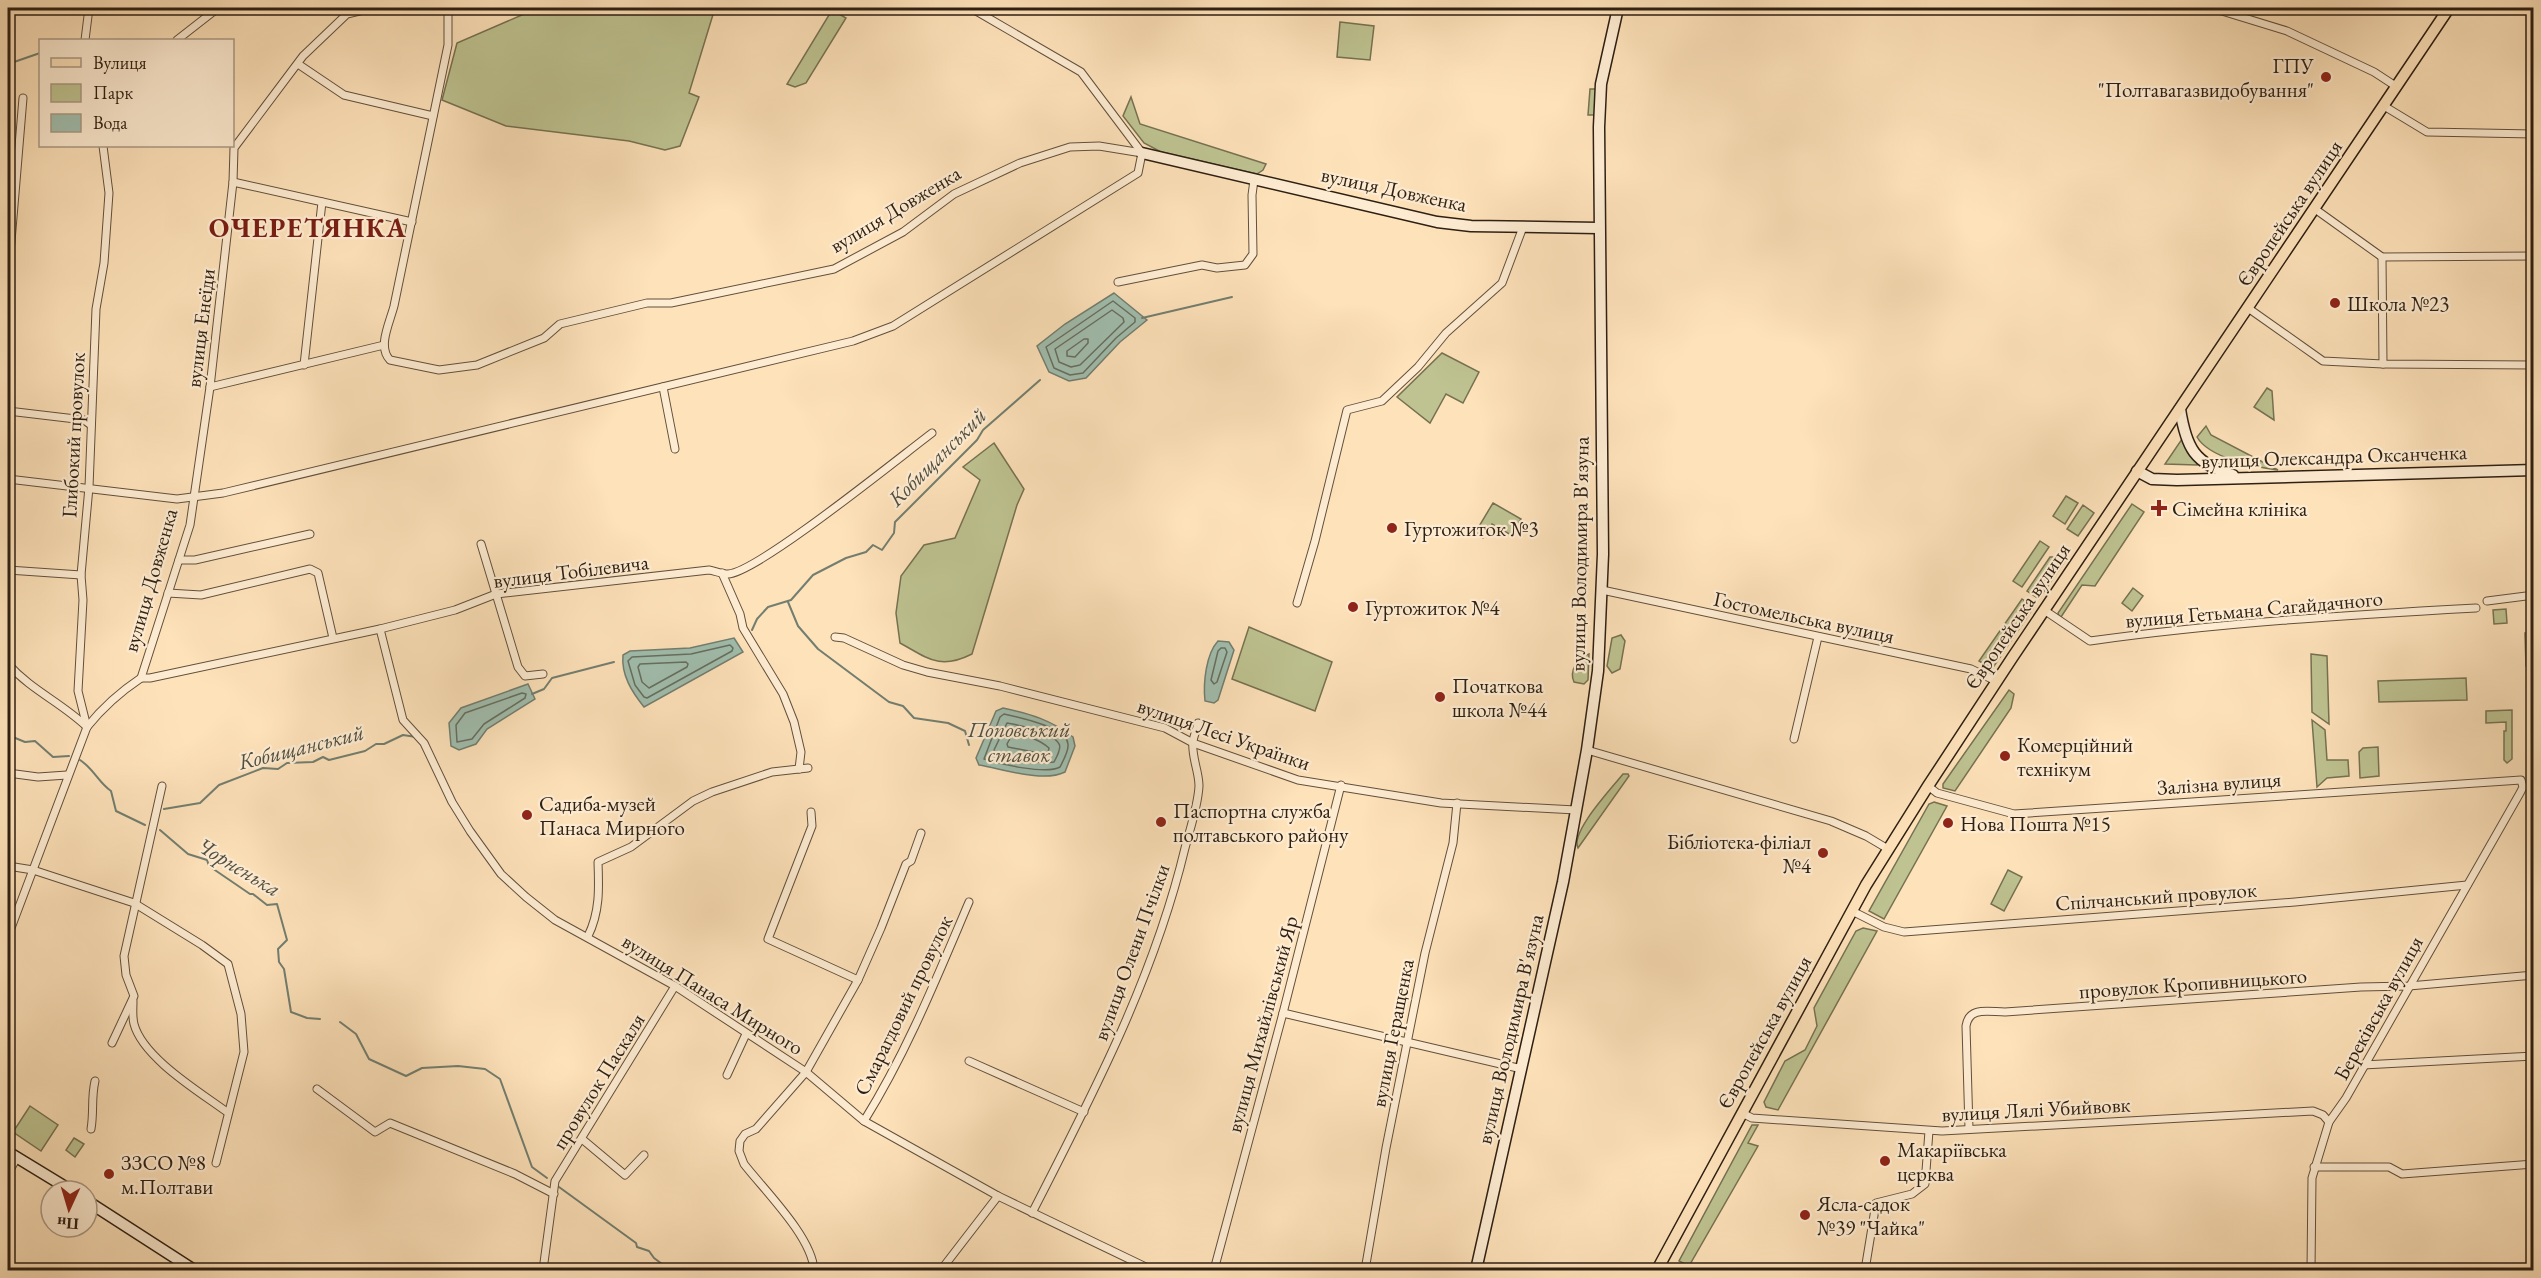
<svg xmlns="http://www.w3.org/2000/svg" width="2541" height="1278" viewBox="0 0 2541 1278" font-family="'EB Garamond',serif">
  <style>
    .green { fill: #bec391; stroke: #767152; stroke-width: 1.5 }
    .water { fill: #a0beae; stroke: #727e70; stroke-width: 1.5 }
    .lines { fill: none; stroke-linecap: round; stroke-linejoin: round }
    .shore { stroke: #666e60; stroke-width: 1.5 }
    .stream { stroke: #727e70; stroke-width: 2 }
    .street-casing { stroke: #61503c; stroke-width: 9 }
    .secondary-casing { stroke: #2d1f12; stroke-width: 13 }
    .primary-casing { stroke: #2d1f12; stroke-width: 13 }
    .street { stroke: #feecd2; stroke-width: 7 }
    .secondary { stroke: #feecd2; stroke-width: 10 }
    .primary { stroke: #fee2ba; stroke-width: 10 }
    .poi-dot { fill: #8f2418; stroke: #feecd2; stroke-width: 2 }
    .labels { text-anchor: middle; dominant-baseline: central; stroke-width: 4.5; stroke-linejoin: round; paint-order: stroke }
    .poi-label { font-size: 21px; fill: #2d1f12; stroke: #feecd2; text-anchor: start }
    .street-label { font-size: 21px; fill: #2d1f12; stroke: #feecd2 }
    .water-label { font-size: 22px; font-style: italic; fill: #504f41; stroke: #feecd2 }
    .district-label { font-size: 27px; font-weight: bold; letter-spacing: 1.5px; fill: #7a1f14; stroke: #feecd2 }
  </style>
  <rect width="100%" height="100%" fill="#fee2ba"/>
  <filter id="stains"><feTurbulence type="fractalNoise" baseFrequency=".00333" numOctaves="4"/><feColorMatrix values="0 0 0 0 .2 0 0 0 0 .09 0 0 0 0 .02 0 0 0 .5 -.17"/></filter>
  <radialGradient id="worn" r=".72"><stop offset=".6" stop-color="#630" stop-opacity="0"/><stop offset="1" stop-color="#630" stop-opacity=".3"/></radialGradient>
  <g class="green">
    <path d="M 538,8 C 552,8 584,11 594,8 L 715,8 L 689,93 L 699,97 L 680,146 L 665,150 L 629,141 L 506,126 L 442,100 L 457,43 Z"/>
    <path d="M 832,10 L 846,18 L 806,83 L 795,87 L 787,84 Z"/>
    <path d="M 1340,22 L 1374,26 L 1370,60 L 1337,57 Z"/>
    <path d="M 1590,89 L 1599,89 L 1597,115 L 1588,115 Z"/>
    <path d="M 1131,97 L 1140,124 L 1266,164 L 1263,170 L 1257,174 L 1161,152 L 1144,143 L 1123,116 Z"/>
    <path d="M 1442,353 L 1479,372 L 1463,403 L 1446,394 L 1430,423 L 1397,397 Z"/>
    <path d="M 2267,388 L 2272,391 L 2274,420 L 2254,407 Z"/>
    <path d="M 2206,426 L 2211,435 L 2278,470 C 2255,467 2209,458 2197,437 Z"/>
    <path d="M 2182,439 L 2188,453 L 2197,463 L 2197,465 L 2165,464 Z"/>
    <path d="M 994,443 L 1024,489 L 1017,505 L 972,654 C 940,670 929,659 900,643 L 896,613 L 901,576 L 924,545 L 955,538 L 980,480 L 963,467 Z"/>
    <path d="M 2066,496 L 2078,503 L 2065,524 L 2053,516 Z"/>
    <path d="M 1493,503 L 1521,519 L 1511,535 L 1492,524 L 1483,538 L 1475,533 Z"/>
    <path d="M 2132,504 L 2144,512 L 2095,586 L 2082,585 L 2061,617 L 2059,616 L 2058,613 Z"/>
    <path d="M 2083,505 L 2094,513 L 2078,536 L 2067,529 Z"/>
    <path d="M 2040,541 L 2049,547 L 2022,587 L 2013,581 Z"/>
    <path d="M 2050,557 L 2059,557 L 2065,561 L 2039,599 L 2027,591 Z"/>
    <path d="M 2133,588 L 2143,596 L 2132,611 L 2122,603 Z"/>
    <path d="M 2022,599 L 2034,607 L 1992,669 L 1979,661 Z"/>
    <path d="M 2506,609 L 2507,623 L 2494,624 L 2493,610 Z"/>
    <path d="M 1249,627 L 1332,662 L 1315,711 L 1232,679 Z"/>
    <path d="M 2525,633 L 2533,633 L 2533,666 L 2526,666 Z"/>
    <path d="M 1621,635 L 1625,641 L 1620,669 L 1612,673 L 1607,666 L 1612,638 Z"/>
    <path d="M 1589,654 L 1588,680 L 1584,684 L 1574,682 C 1569,671 1577,658 1589,654 Z"/>
    <path d="M 2311,654 L 2327,656 L 2329,724 L 2312,712 Z"/>
    <path d="M 2466,678 L 2467,700 L 2379,702 L 2378,681 Z"/>
    <path d="M 2009,690 L 2014,694 L 2011,708 L 1955,791 L 1943,788 L 1943,784 Z"/>
    <path d="M 2512,710 L 2512,759 L 2507,763 L 2504,760 L 2504,731 L 2506,731 L 2506,722 L 2486,723 L 2486,711 Z"/>
    <path d="M 2312,720 L 2325,730 L 2327,760 L 2348,760 L 2349,776 L 2327,778 L 2317,787 Z"/>
    <path d="M 2378,747 L 2379,776 L 2360,778 L 2359,752 L 2363,748 Z"/>
    <path d="M 1623,774 L 1628,774 L 1629,776 L 1578,848 C 1570,832 1612,788 1623,774 Z"/>
    <path d="M 1934,802 L 1947,806 L 1884,919 L 1869,911 L 1929,804 Z"/>
    <path d="M 2008,870 L 2022,877 L 2004,911 L 1991,904 Z"/>
    <path d="M 1863,928 L 1877,931 L 1778,1110 L 1766,1107 L 1764,1102 L 1785,1061 L 1805,1050 L 1817,1026 L 1814,1008 L 1856,931 Z"/>
    <path d="M 30,1106 L 58,1125 L 41,1151 L 13,1132 Z"/>
    <path d="M 1752,1125 L 1758,1125 L 1748,1143 L 1758,1146 L 1689,1266 L 1679,1261 Z"/>
    <path d="M 74,1138 L 84,1144 L 75,1157 L 66,1150 Z"/>
  </g>
  <g class="water">
    <path d="M 1114,293 L 1147,320 L 1120,342 L 1086,378 L 1069,381 L 1049,372 L 1037,346 L 1065,324 Z"/>
    <path d="M 734,638 L 743,652 L 644,707 C 632,692 621,675 623,655 L 630,651 L 690,648 Z"/>
    <path d="M 1218,641 L 1229,642 L 1234,650 L 1218,700 L 1214,703 L 1205,701 C 1203,683 1206,654 1218,641 Z"/>
    <path d="M 528,684 L 535,699 L 487,729 L 476,744 L 459,750 L 451,746 L 449,723 L 461,708 Z"/>
    <path d="M 1003,708 C 1031,714 1051,720 1073,737 L 1075,746 L 1065,772 C 1043,783 1003,769 979,765 L 976,758 L 996,711 Z"/>
  </g>
  <g class="lines">
    <g class="shore">
      <path d="M 1113,301 L 1135,318 L 1135,322 L 1116,338 L 1083,373 L 1070,375 L 1054,368 L 1046,347 Z"/>
      <path d="M 1112,310 L 1123,318 L 1124,322 L 1080,365 L 1071,367 L 1059,362 L 1055,349 Z"/>
      <path d="M 1084,339 L 1088,339 L 1088,343 L 1075,357 L 1067,356 L 1067,351 Z"/>
      <path d="M 730,645 L 733,648 L 732,651 L 647,698 L 644,697 L 635,685 L 628,661 L 632,657 L 691,654 Z"/>
      <path d="M 1221,648 L 1225,648 L 1227,652 L 1217,682 L 1214,684 L 1211,680 L 1218,651 Z"/>
      <path d="M 686,662 L 688,664 L 687,667 L 649,688 L 642,682 L 638,667 L 640,664 Z"/>
      <path d="M 522,693 L 526,694 L 525,698 L 484,724 L 472,739 L 457,742 L 456,725 L 465,713 Z"/>
      <path d="M 1004,714 C 1017,717 1067,727 1068,744 C 1069,751 1063,761 1060,767 C 1046,775 1001,764 984,759 L 1000,717 Z"/>
      <path d="M 1007,723 C 1019,725 1053,732 1059,744 C 1062,748 1056,758 1054,762 L 1043,763 L 995,754 L 994,750 Z"/>
      <path d="M 1013,733 C 1026,736 1039,739 1049,748 L 1048,753 L 1044,754 L 1008,747 L 1007,744 Z"/>
    </g>
    <g class="stream">
      <path d="M 8,69 L 14,62 L 40,53"/>
      <path d="M 1142,318 L 1232,297"/>
      <path d="M 788,602 L 798,626 L 818,649 L 889,702 L 903,706 L 914,718 L 948,723 L 965,731 L 969,745"/>
      <path d="M 752,630 L 757,619 L 768,607 L 791,600 L 813,575 L 846,558 L 866,552 L 873,545 L 882,550 L 894,533 L 895,522 L 977,440 L 983,430 L 1040,380"/>
      <path d="M 532,694 L 544,689 L 552,678 L 614,662"/>
      <path d="M 8,735 L 25,742 L 35,741 L 53,757 L 69,756"/>
      <path d="M 80,760 C 94,769 98,782 111,791 L 116,811 L 145,825"/>
      <path d="M 164,809 L 200,803 L 219,785 L 263,768 L 278,769 L 287,763 L 313,762 L 323,757 L 329,760 L 365,751 L 376,744 L 384,744 L 403,735 L 416,737"/>
      <path d="M 160,830 L 188,854 L 207,860 L 209,866 L 250,894 L 253,894 L 267,905 L 277,904 L 287,940 L 278,949 L 279,962 L 284,969 L 291,1012 L 307,1018 L 320,1019"/>
      <path d="M 340,1022 L 356,1034 L 369,1059 L 406,1076 L 422,1068 L 458,1066 L 485,1069 L 500,1079 L 532,1167 L 547,1178"/>
      <path d="M 559,1187 L 636,1243 L 637,1247 L 649,1251 L 654,1258 L 670,1270"/>
    </g>
    <g class="street-casing">
      <g id="street">
        <path d="M 448,8 L 448,45 L 394,306 C 390,322 377,347 390,360 L 439,370 L 477,365 L 544,338 L 560,324 L 647,303 L 671,303 L 834,269 L 903,232 L 954,194 L 1020,163 L 1070,147 L 1099,146 L 1142,153"/>
        <path d="M 971,8 L 1081,72 L 1142,153"/>
        <path d="M 2212,8 L 2287,31 L 2374,72 L 2397,87"/>
        <path d="M 85,40 L 89,8"/>
        <path d="M 177,40 L 218,8"/>
        <path d="M 298,64 L 344,95 L 433,116"/>
        <path d="M 2384,106 L 2427,132 L 2534,134"/>
        <path d="M 233,182 L 412,222"/>
        <path d="M 2315,209 L 2382,257 L 2534,256"/>
        <path d="M 2382,257 L 2383,364"/>
        <path d="M 8,277 L 23,98"/>
        <path d="M 1118,282 L 1202,265 L 1217,268 L 1245,265 L 1253,254 L 1252,195 L 1254,180"/>
        <path d="M 2248,308 L 2323,361 L 2383,364 L 2534,365"/>
        <path d="M 304,365 L 322,202"/>
        <path d="M 210,387 L 384,345"/>
        <path d="M 663,387 L 675,449"/>
        <path d="M 8,411 L 84,420 L 91,425"/>
        <path d="M 8,479 L 177,499 L 223,493 L 853,341 L 893,326 L 1138,173 L 1142,153"/>
        <path d="M 481,544 L 518,667 L 525,676 L 543,674"/>
        <path d="M 179,560 L 195,560 L 310,534"/>
        <path d="M 8,570 L 81,575"/>
        <path d="M 722,573 L 740,614 L 743,628 L 783,694 L 794,722 L 801,752 L 799,769"/>
        <path d="M 1602,590 L 1971,669 L 1996,681"/>
        <path d="M 168,593 L 201,595 L 310,569 L 318,573 L 333,638"/>
        <path d="M 2487,601 L 2534,595"/>
        <path d="M 1297,603 L 1315,541 L 1347,410 L 1382,401 L 1418,367 L 1446,333 L 1502,283 L 1523,227"/>
        <path d="M 2044,610 L 2090,641 C 2218,623 2347,615 2476,608"/>
        <path d="M 380,629 L 403,720 L 424,743 L 452,802 L 470,831 L 501,874 L 526,897 L 555,920 L 675,986 L 806,1072 L 864,1121 L 998,1196 L 1152,1270"/>
        <path d="M 835,637 L 844,638 L 903,665 L 927,672 L 1000,686 L 1165,728 L 1193,743 L 1298,780 L 1441,803 L 1576,810"/>
        <path d="M 8,664 C 31,690 62,703 87,727"/>
        <path d="M 141,678 L 150,678 L 380,629 L 455,610 L 496,594 L 709,570 C 715,571 722,574 728,574 C 757,573 900,457 932,433"/>
        <path d="M 87,727 L 78,691 L 83,600 L 81,575 L 89,487 L 96,309 L 104,263 L 109,193 L 103,146"/>
        <path d="M 1794,739 L 1818,637"/>
        <path d="M 1587,750 L 1831,821 L 1866,836 L 1888,849"/>
        <path d="M 8,773 L 38,777 L 67,775"/>
        <path d="M 1928,786 L 1937,793 L 2014,814 L 2521,780 L 2523,787 L 2520,793 L 2346,1098 L 2329,1122 L 2312,1178 L 2311,1270"/>
        <path d="M 811,812 L 812,826 L 768,939 L 858,980"/>
        <path d="M 8,866 L 33,870 L 134,903 L 202,945 L 228,964 L 241,1014 L 244,1052 L 216,1163"/>
        <path d="M 1852,911 L 1884,927 L 1904,932 L 2295,902 L 2467,885"/>
        <path d="M 8,936 L 87,727 C 103,707 120,692 141,678 L 190,525 L 210,387 L 233,182 L 234,148 L 303,56 L 347,14 L 372,8"/>
        <path d="M 588,936 C 600,912 599,888 598,862 L 631,847 L 693,801 L 712,792 L 772,772 L 808,768"/>
        <path d="M 133,1001 C 133,1009 132,1016 134,1024 C 143,1058 200,1092 227,1112"/>
        <path d="M 1283,1013 L 1522,1069"/>
        <path d="M 112,1043 L 134,996 L 126,975 L 124,956 L 162,786"/>
        <path d="M 969,1061 L 1084,1112"/>
        <path d="M 2363,1065 L 2534,1056"/>
        <path d="M 727,1075 L 746,1034"/>
        <path d="M 317,1089 L 375,1132 L 390,1123 L 515,1174 L 554,1194"/>
        <path d="M 1742,1113 L 1752,1118 L 1942,1131 L 2313,1111 L 2323,1115 L 2329,1122"/>
        <path d="M 864,1121 C 907,1052 937,977 969,902"/>
        <path d="M 91,1129 C 94,1112 91,1098 95,1081"/>
        <path d="M 1969,1129 L 1966,1026 C 1969,1006 1989,1012 2005,1012 L 2361,987 L 2409,986 L 2534,975"/>
        <path d="M 582,1139 L 625,1175 L 644,1155"/>
        <path d="M 2314,1167 L 2389,1167 L 2402,1174 L 2534,1164"/>
        <path d="M 8,1173 L 17,1158"/>
        <path d="M 1032,1213 C 1092,1096 1154,978 1185,848 C 1190,829 1198,806 1199,786 C 1199,771 1191,756 1193,741 C 1194,735 1197,729 1198,723"/>
        <path d="M 543,1270 L 555,1181 L 675,986"/>
        <path d="M 814,1270 C 812,1237 765,1191 744,1164 L 739,1151 L 740,1141 L 745,1134 L 756,1129 L 806,1072 L 858,980 L 881,928 L 906,864 L 911,861 L 921,833"/>
        <path d="M 941,1270 L 998,1196"/>
        <path d="M 1214,1270 L 1283,1013 L 1341,785"/>
        <path d="M 1365,1270 L 1386,1148 L 1425,953 L 1453,843 L 1457,803"/>
        <path d="M 1865,1270 L 1876,1203 L 1912,1194 L 1925,1184 L 1929,1131"/>
      </g>
    </g>
    <g class="secondary-casing">
      <g id="secondary">
        <path d="M 1142,153 L 1437,222 L 1471,226 L 1598,228"/>
        <path d="M 2180,409 C 2186,447 2194,464 2233,475"/>
        <path d="M 2137,471 L 2152,479 L 2177,480 L 2534,470"/>
        <path d="M 8,1152 L 72,1191"/>
        <path d="M 87,1201 L 194,1270"/>
        <path d="M 1476,1270 L 1563,882 L 1587,750 L 1598,671 L 1603,554 L 1599,127 L 1601,84 L 1618,8"/>
      </g>
    </g>
    <g class="primary-casing">
      <path id="primary" d="M 1657,1270 L 1866,885 L 1928,786 L 2012,658 L 2449,8"/>
    </g>
    <use href="#street" class="street"/>
    <use href="#secondary" class="secondary"/>
    <use href="#primary" class="primary"/>
  </g>
  <g class="poi-dot">
    <circle cx="2326" cy="77" r="6"/>
    <circle cx="2335" cy="303" r="6"/>
    <path d="M2156 499h6v6h6v6h-6v6h-6v-6h-6v-6h6z"/>
    <circle cx="1392" cy="528" r="6"/>
    <circle cx="1353" cy="607" r="6"/>
    <circle cx="1440" cy="697" r="6"/>
    <circle cx="2005" cy="756" r="6"/>
    <circle cx="527" cy="815" r="6"/>
    <circle cx="1161" cy="822" r="6"/>
    <circle cx="1948" cy="823" r="6"/>
    <circle cx="1823" cy="853" r="6"/>
    <circle cx="1885" cy="1161" r="6"/>
    <circle cx="109" cy="1174" r="6"/>
    <circle cx="1805" cy="1215" r="6"/>
  </g>
  <g class="labels">
    <g class="poi-label">
      <text x="2314" y="65" text-anchor="end">ГПУ<tspan x="2314" dy="24">"Полтавагазвидобування"</tspan></text>
      <text x="2347" y="303">Школа №23</text>
      <text x="2172" y="508">Сімейна клініка</text>
      <text x="1404" y="528">Гуртожиток №3</text>
      <text x="1365" y="607">Гуртожиток №4</text>
      <text x="1452" y="685">Початкова<tspan x="1452" dy="24">школа №44</tspan></text>
      <text x="2017" y="744">Комерційний<tspan x="2017" dy="24">технікум</tspan></text>
      <text x="539" y="803">Садиба-музей<tspan x="539" dy="24">Панаса Мирного</tspan></text>
      <text x="1173" y="810">Паспортна служба<tspan x="1173" dy="24">полтавського району</tspan></text>
      <text x="1960" y="823">Нова Пошта №15</text>
      <text x="1811" y="841" text-anchor="end">Бібліотека-філіал<tspan x="1811" dy="24">№4</tspan></text>
      <text x="1897" y="1149">Макаріївська<tspan x="1897" dy="24">церква</tspan></text>
      <text x="121" y="1162">ЗЗСО №8<tspan x="121" dy="24">м.Полтави</tspan></text>
      <text x="1817" y="1203">Ясла-садок<tspan x="1817" dy="24">№39 "Чайка"</tspan></text>
    </g>
    <g class="street-label">
      <text transform="translate(1394 189) rotate(12)">вулиця Довженка</text>
      <text transform="translate(895 209) rotate(-31)">вулиця Довженка</text>
      <text transform="translate(2289 213) rotate(-56)">Європейська вулиця</text>
      <text transform="translate(200 328) rotate(-83)">вулиця Енеїди</text>
      <text transform="translate(73 435) rotate(-87)">Глибокий провулок</text>
      <text transform="translate(2334 456) rotate(-2)">вулиця Олександра Оксанченка</text>
      <text transform="translate(1579 554) rotate(-89)">вулиця Володимира В'язуна</text>
      <text transform="translate(571 571) rotate(-7)">вулиця Тобілевича</text>
      <text transform="translate(150 580) rotate(-74)">вулиця Довженка</text>
      <text transform="translate(2254 609) rotate(-5)">вулиця Гетьмана Сагайдачного</text>
      <text transform="translate(2017 616) rotate(-56)">Європейська вулиця</text>
      <text transform="translate(1804 617) rotate(12)">Гостомельська вулиця</text>
      <text transform="translate(1224 734) rotate(19)">вулиця Лесі Українки</text>
      <text transform="translate(2219 783) rotate(-4)">Залізна вулиця</text>
      <text transform="translate(2156 896) rotate(-4)">Спілчанський провулок</text>
      <text transform="translate(1131 952) rotate(-70)">вулиця Олени Пчілки</text>
      <text transform="translate(2193 983) rotate(-4)">провулок Кропивницького</text>
      <text transform="translate(713 994) rotate(32)">вулиця Панаса Мирного</text>
      <text transform="translate(903 1005) rotate(-64)">Смарагдовий провулок</text>
      <text transform="translate(2378 1008) rotate(-61)">Береківська вулиця</text>
      <text transform="translate(1262 1024) rotate(-75)">вулиця Михайлівський Яр</text>
      <text transform="translate(1510 1029) rotate(-77)">вулиця Володимира В'язуна</text>
      <text transform="translate(1764 1032) rotate(-61)">Європейська вулиця</text>
      <text transform="translate(1392 1033) rotate(-79)">вулиця Геращенка</text>
      <text transform="translate(598 1081) rotate(-58)">провулок Паскаля</text>
      <text transform="translate(2036 1109) rotate(-3)">вулиця Лялі Убийвовк</text>
    </g>
    <g class="water-label">
      <text transform="translate(937 457) rotate(-45)">Кобищанський</text>
      <text x="1019" y="729">Поповський<tspan x="1019" dy="25">ставок</tspan></text>
      <text transform="translate(301 747) rotate(-14)">Кобищанський</text>
      <text transform="translate(239 867) rotate(31)">Чорненька</text>
    </g>
    <g class="district-label">
      <text x="308" y="227">ОЧЕРЕТЯНКА</text>
    </g>
  </g>
  <rect width="2541" height="1278" fill="none" stroke="#fee2ba" stroke-width="30"/>
  <rect x="9" y="9" width="2523" height="1260" fill="none" stroke="#2d1f12" stroke-width="3"/>
  <rect x="15" y="15" width="2511" height="1248" fill="none" stroke="#2d1f12" stroke-width="1.5"/>
  <rect x="39" y="39" width="195" height="108" fill="#feecd2" stroke="#aa9a85" stroke-width="1.5"/>
  <rect x="51" y="58" width="30" height="9" fill="#fee2ba" stroke="#aa9a85" stroke-width="1.5"/>
  <text x="93" y="69" font-size="18" fill="#2d1f12">Вулиця</text>
  <rect x="51" y="84" width="30" height="18" fill="#bec391" stroke="#aa9a85" stroke-width="1.5"/>
  <text x="93" y="99" font-size="18" fill="#2d1f12">Парк</text>
  <rect x="51" y="114" width="30" height="18" fill="#a0beae" stroke="#aa9a85" stroke-width="1.5"/>
  <text x="93" y="129" font-size="18" fill="#2d1f12">Вода</text>
  <g transform="translate(69 1209) rotate(184)"><circle r="28" fill="#feecd2" stroke="#aa9a85" stroke-width="1.5"/>
  <path d="M0-4.5L10 22L0 15L-10 22Z" fill="#8f2418"/>
  <text y="-9" font-size="16" font-weight="bold" text-anchor="middle" fill="#2d1f12">Пн</text>
  </g>
  <rect width="100%" height="100%" filter="url(#stains)"/>
  <rect width="100%" height="100%" fill="url(#worn)"/>
</svg>
